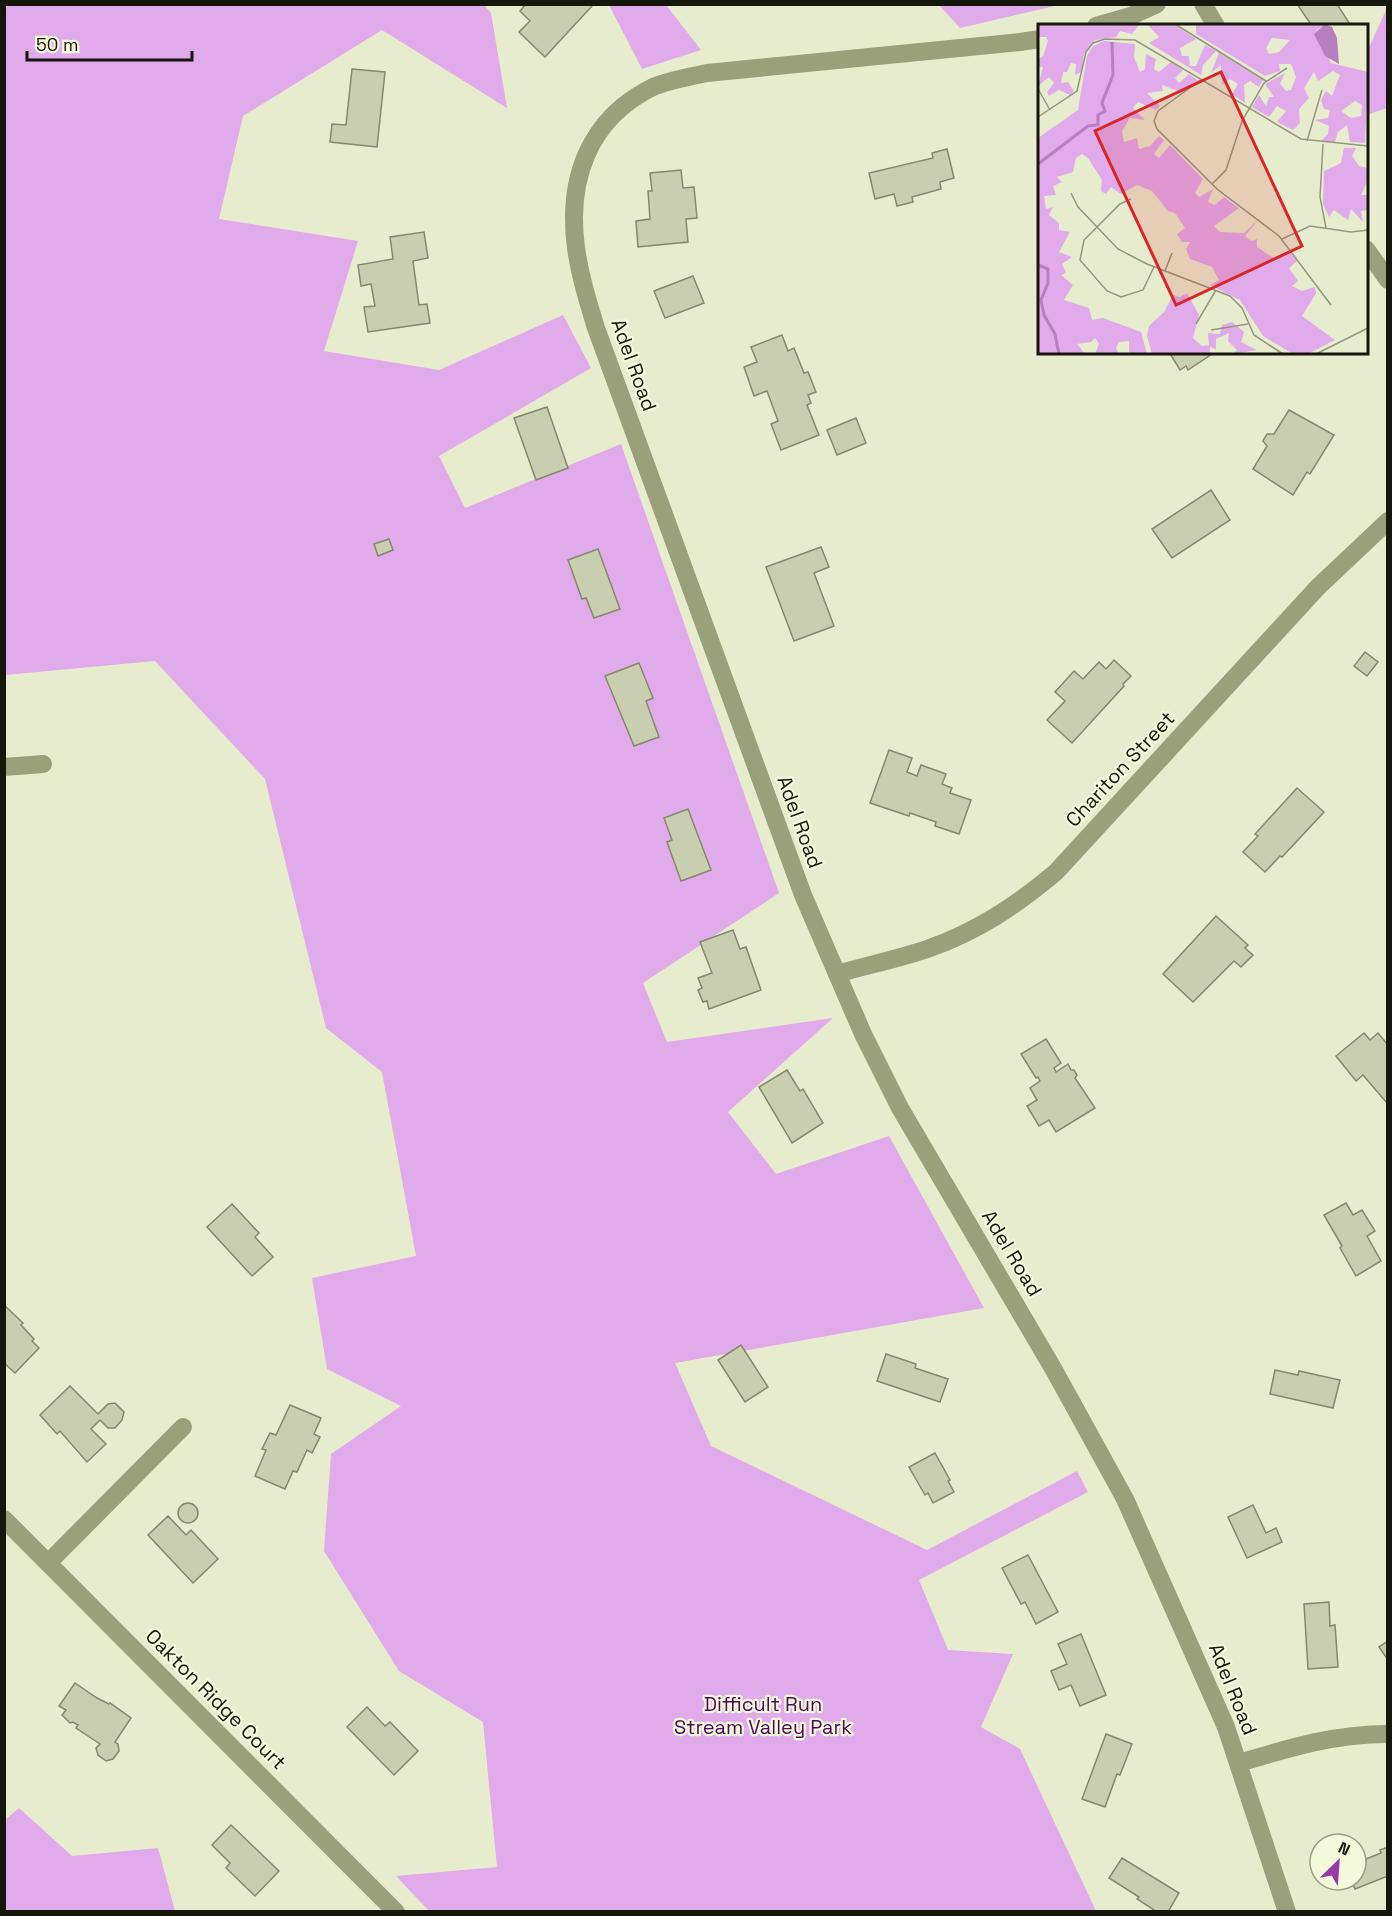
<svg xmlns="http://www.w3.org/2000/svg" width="1392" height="1916" viewBox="0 0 1392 1916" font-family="'Space Grotesk',sans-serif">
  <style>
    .green { fill: #e1aaeb }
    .building { fill: #caceb1; stroke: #84886c; stroke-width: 1.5 }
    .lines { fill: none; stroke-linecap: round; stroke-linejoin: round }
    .minor { stroke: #9a9f7c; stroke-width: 18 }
    .labels { text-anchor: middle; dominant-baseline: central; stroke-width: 4.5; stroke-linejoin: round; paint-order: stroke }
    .street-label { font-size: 20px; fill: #15160c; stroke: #f5f9db }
    .park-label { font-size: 20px; fill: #4e075a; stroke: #f5f9db }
    .inset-river { fill: none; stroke: #b680c0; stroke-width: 3 }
    .inset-road { fill: none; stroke: #949680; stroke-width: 1.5 }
    .view { fill: #d62828; fill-opacity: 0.15; stroke: #d62828; stroke-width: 3 }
    .inset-edge { fill: none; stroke: #15160c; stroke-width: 3 }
  </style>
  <rect width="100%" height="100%" fill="#e8ecce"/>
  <g class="green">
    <path d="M 5,5 L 484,5 L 491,13 L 507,108 L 382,30 L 243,116 L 219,219 L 358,241 L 324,351 L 439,370 L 563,315 L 591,368 L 439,456 L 465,508 L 621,444 L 779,893 L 643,983 L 667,1042 L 833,1018 L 728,1112 L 776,1174 L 889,1136 L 984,1308 L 675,1363 L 711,1446 L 927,1550 L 1077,1471 L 1088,1492 L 919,1580 L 948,1650 L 1013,1654 L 981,1727 L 1020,1749 L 1096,1911 L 430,1912 L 396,1876 L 497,1867 L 483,1722 L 399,1671 L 324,1551 L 331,1454 L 401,1406 L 327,1369 L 312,1278 L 416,1256 L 382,1072 L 326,1028 L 265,779 L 155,661 L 5,675 Z"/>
    <path d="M 609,5 L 666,5 L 701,50 L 642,69 Z"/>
    <path d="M 939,5 L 1059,5 L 960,28 Z"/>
    <path d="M 1387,8 L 1387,108 L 1367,115 L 1367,52 Z"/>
    <path d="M 19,1808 L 72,1856 L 158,1848 L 175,1911 L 5,1911 L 5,1820 Z"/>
  </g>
  <g class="building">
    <path d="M 526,4 L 590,4 L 592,6 L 545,57 L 519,32 L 530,21 L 520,11 Z"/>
    <path d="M 1297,4 L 1337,4 L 1351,26 L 1312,26 Z"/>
    <path d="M 352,69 L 385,72 L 377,147 L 330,142 L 332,124 L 346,125 Z"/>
    <path d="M 947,149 L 954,178 L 940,182 L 941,189 L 912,197 L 913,202 L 897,206 L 894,194 L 875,199 L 869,173 L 933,158 L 932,153 Z"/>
    <path d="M 681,170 L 683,188 L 694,187 L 697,218 L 686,219 L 688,242 L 638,247 L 636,221 L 650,219 L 648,191 L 652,191 L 650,173 Z"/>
    <path d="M 424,232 L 428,258 L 413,261 L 419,305 L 427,304 L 430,323 L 368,332 L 364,307 L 375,306 L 371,284 L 361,286 L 358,265 L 393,259 L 390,237 Z"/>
    <path d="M 693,276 L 704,303 L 665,318 L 654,291 Z"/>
    <path d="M 782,335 L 788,351 L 794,348 L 804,373 L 808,372 L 816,392 L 808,395 L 811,403 L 807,405 L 819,435 L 781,450 L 771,424 L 778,421 L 767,391 L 754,396 L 744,367 L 757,362 L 751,347 Z"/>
    <path d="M 1169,352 L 1215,352 L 1188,370 L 1186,366 L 1180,370 Z"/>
    <path d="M 547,407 L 568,468 L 536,480 L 514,418 Z"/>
    <path d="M 1289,410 L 1334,435 L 1310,474 L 1307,472 L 1293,495 L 1253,469 L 1267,446 L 1263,441 L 1267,434 L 1274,434 Z"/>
    <path d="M 856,418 L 866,443 L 837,455 L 827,430 Z"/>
    <path d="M 1211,490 L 1230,520 L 1172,558 L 1152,529 Z"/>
    <path d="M 389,539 L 393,550 L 378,556 L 374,544 Z"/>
    <path d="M 821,547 L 829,567 L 814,573 L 834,626 L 794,641 L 766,567 Z"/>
    <path d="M 598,549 L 620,609 L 594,618 L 586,598 L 582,599 L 568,560 Z"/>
    <path d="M 1365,652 L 1378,662 L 1367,676 L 1354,666 Z"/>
    <path d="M 1114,660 L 1131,676 L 1123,684 L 1124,686 L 1072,743 L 1047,720 L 1065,701 L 1055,692 L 1074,671 L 1083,679 L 1099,662 L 1106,669 Z"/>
    <path d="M 639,663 L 653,698 L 646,701 L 659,737 L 634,746 L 605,676 Z"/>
    <path d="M 889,750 L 912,758 L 907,772 L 917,776 L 921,765 L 946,774 L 942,784 L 952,788 L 950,793 L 971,800 L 959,834 L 935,826 L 936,822 L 910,813 L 909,816 L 870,803 Z"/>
    <path d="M 1297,788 L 1324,812 L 1282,857 L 1280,856 L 1265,872 L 1243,852 L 1258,836 L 1255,834 Z"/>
    <path d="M 688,809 L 711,870 L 681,881 L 667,842 L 672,840 L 664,818 Z"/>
    <path d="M 1216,916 L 1248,945 L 1245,948 L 1253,955 L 1241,967 L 1234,961 L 1193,1002 L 1163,974 Z"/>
    <path d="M 733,930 L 740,949 L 746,947 L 761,990 L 709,1009 L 707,1001 L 703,1002 L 698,990 L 702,988 L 698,978 L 712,973 L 700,942 Z"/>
    <path d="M 1364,1033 L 1370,1040 L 1378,1033 L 1388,1045 L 1388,1100 L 1386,1102 L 1363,1075 L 1356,1081 L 1336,1056 Z"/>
    <path d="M 1046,1039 L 1061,1063 L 1054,1068 L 1056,1072 L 1068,1064 L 1071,1070 L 1074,1070 L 1077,1075 L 1075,1078 L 1095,1108 L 1056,1132 L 1049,1120 L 1039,1126 L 1027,1106 L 1037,1100 L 1030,1088 L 1040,1081 L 1038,1077 L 1036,1078 L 1021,1054 Z"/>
    <path d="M 787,1070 L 800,1091 L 803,1089 L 823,1123 L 792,1143 L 759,1087 Z"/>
    <path d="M 1346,1203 L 1353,1215 L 1362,1210 L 1375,1231 L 1367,1236 L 1381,1261 L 1356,1276 L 1340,1248 L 1342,1246 L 1324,1215 Z"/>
    <path d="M 232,1204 L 259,1233 L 255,1237 L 273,1257 L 252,1276 L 207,1227 Z"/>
    <path d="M 4,1305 L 23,1323 L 21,1325 L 34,1339 L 32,1341 L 39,1348 L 15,1373 L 4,1363 Z"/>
    <path d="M 741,1345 L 768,1387 L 745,1402 L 718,1360 Z"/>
    <path d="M 886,1354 L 916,1364 L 915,1368 L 948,1379 L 940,1402 L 877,1381 Z"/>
    <path d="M 1275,1370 L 1298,1375 L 1299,1371 L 1340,1380 L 1333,1408 L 1270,1394 Z"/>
    <path d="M 70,1386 L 98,1414 L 108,1404 L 115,1403 L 124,1412 L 122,1420 L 115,1428 L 108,1428 L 100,1420 L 91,1429 L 106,1444 L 87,1462 L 60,1431 L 57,1434 L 40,1415 Z"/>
    <path d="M 290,1405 L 321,1418 L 314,1434 L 320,1437 L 312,1453 L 307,1450 L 297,1472 L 293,1471 L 285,1489 L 255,1476 L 266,1450 L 262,1449 L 270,1433 L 276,1435 Z"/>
    <path d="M 935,1453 L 950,1480 L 948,1481 L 954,1492 L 933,1503 L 928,1493 L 925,1495 L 909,1467 Z"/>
    <circle cx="188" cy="1513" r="10"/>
    <path d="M 1253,1505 L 1266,1533 L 1276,1528 L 1282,1542 L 1247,1558 L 1228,1517 Z"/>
    <path d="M 168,1516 L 186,1535 L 191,1530 L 218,1559 L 193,1583 L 148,1535 Z"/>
    <path d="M 1028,1555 L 1058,1612 L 1036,1624 L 1025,1602 L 1021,1604 L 1002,1568 Z"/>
    <path d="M 1329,1602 L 1330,1626 L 1335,1625 L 1338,1667 L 1308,1669 L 1304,1604 Z"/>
    <path d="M 1081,1634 L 1106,1695 L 1080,1706 L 1071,1685 L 1059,1690 L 1051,1671 L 1067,1664 L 1058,1644 Z"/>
    <path d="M 1388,1641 L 1388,1660 L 1379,1647 Z"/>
    <path d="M 75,1683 L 97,1698 L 109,1704 L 110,1703 L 131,1718 L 115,1742 L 118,1744 L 119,1751 L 113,1759 L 106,1761 L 98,1755 L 96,1748 L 100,1744 L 76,1728 L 78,1725 L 73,1722 L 70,1723 L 62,1715 L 66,1710 L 59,1706 Z"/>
    <path d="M 367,1707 L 385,1726 L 390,1722 L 418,1751 L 394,1775 L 347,1727 Z"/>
    <path d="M 1106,1734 L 1132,1744 L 1120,1775 L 1117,1774 L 1105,1807 L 1082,1799 Z"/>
    <path d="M 231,1825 L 279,1871 L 255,1896 L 226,1868 L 230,1863 L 212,1845 Z"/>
    <path d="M 1388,1847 L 1388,1876 L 1355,1889 L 1351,1880 L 1356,1880 L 1356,1863 L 1381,1853 L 1380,1850 Z"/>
    <path d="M 1122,1858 L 1179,1893 L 1168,1912 L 1157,1912 L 1137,1899 L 1139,1897 L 1109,1878 Z"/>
  </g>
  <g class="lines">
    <g class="minor">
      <path d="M 1203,4 L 1216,26"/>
      <path d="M 1096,26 L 1131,16 L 1157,4"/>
      <path d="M 1040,39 L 1020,42 L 707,73 C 689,77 670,80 653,87 C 588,119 567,180 576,248 C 580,276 588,302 596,328 L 803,895 L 863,1034 L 900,1108 L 1054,1370 L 1125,1499 L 1226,1727 L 1287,1912"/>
      <path d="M 1366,249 L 1388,280"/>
      <path d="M 4,767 L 43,764"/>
      <path d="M 837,974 C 867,965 899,959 930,948 C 978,931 1017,905 1056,872 L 1318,587 L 1388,521"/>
      <path d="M 4,1519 L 396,1912"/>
      <path d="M 48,1563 L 183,1427"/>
      <path d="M 1239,1763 C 1289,1748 1334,1734 1388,1734"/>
    </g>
  </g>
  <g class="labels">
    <g class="street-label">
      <text transform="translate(634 365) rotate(70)">Adel Road</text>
      <text transform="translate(1120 769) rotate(-47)">Chariton Street</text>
      <text transform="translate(800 822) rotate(70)">Adel Road</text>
      <text transform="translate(1012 1253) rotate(59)">Adel Road</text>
      <text transform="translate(1233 1689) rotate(68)">Adel Road</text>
      <text transform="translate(216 1699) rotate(45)">Oakton Ridge Court</text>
    </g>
    <g class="park-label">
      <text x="763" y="1704">Difficult Run<tspan x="763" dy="23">Stream Valley Park</tspan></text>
    </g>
  </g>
  <g transform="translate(1038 24)">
    <rect width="330" height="330" fill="#e8ecce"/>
    <path d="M 0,0 L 101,0 L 101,1 L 94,10 L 82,7 L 78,13 L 57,16 L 46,31 L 43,48 L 37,51 L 38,40 L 33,39 L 29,48 L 25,48 L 23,59 L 30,58 L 36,67 L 32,71 L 21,66 L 11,72 L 9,68 L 16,59 L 11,53 L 0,62 L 5,43 L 0,43 L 0,35 L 5,32 L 10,17 L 8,13 L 0,13 ZM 109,0 L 135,0 L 158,15 L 142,24 L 144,32 L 151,32 L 152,42 L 158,42 L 167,21 L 178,27 L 165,41 L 163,51 L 111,19 L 121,13 ZM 158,0 L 287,0 L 278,7 L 293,39 L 330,48 L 327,119 L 312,118 L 309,101 L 300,108 L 297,118 L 283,117 L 290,110 L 291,102 L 277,96 L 290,94 L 292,86 L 286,85 L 283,76 L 288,67 L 294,72 L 302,51 L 295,47 L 280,57 L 276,48 L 266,64 L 271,74 L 261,85 L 262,99 L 255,106 L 239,98 L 248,87 L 239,82 L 231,93 L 214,83 L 221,71 L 228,82 L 231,73 L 236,73 L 227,60 L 247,49 L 242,60 L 248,67 L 253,66 L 258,53 L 253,40 L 241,40 L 242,47 L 227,52 L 158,10 ZM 234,14 L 252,16 L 241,28 L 231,30 L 228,24 ZM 317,77 L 324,81 L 323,92 L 313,94 L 303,87 ZM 66,17 L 97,20 L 96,33 L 102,48 L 107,45 L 108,30 L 118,35 L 116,45 L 121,48 L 133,38 L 145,46 L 137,54 L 141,59 L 151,50 L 161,57 L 145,69 L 124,61 L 125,67 L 109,69 L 122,82 L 118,86 L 100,78 L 95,84 L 107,96 L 92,94 L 84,107 L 86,118 L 99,114 L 101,125 L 112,122 L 121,112 L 126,116 L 116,130 L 121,134 L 132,121 L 165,155 L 157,169 L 161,173 L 175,165 L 170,178 L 177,181 L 186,173 L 201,184 L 176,202 L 182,208 L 206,209 L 219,197 L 207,212 L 213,217 L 219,215 L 219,223 L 237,235 L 251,227 L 259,237 L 251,244 L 260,257 L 254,262 L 264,267 L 277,263 L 278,269 L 264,292 L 297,316 L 270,330 L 255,330 L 225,312 L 202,276 L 172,261 L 181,256 L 174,243 L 152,235 L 148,225 L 152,218 L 144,218 L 139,210 L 147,204 L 137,189 L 130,187 L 114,167 L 99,161 L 83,170 L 73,163 L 68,170 L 63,167 L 64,156 L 50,134 L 44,130 L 38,134 L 35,148 L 19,153 L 24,158 L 15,162 L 18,171 L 6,172 L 8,185 L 15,183 L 11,191 L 21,199 L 21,206 L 32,208 L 21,228 L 34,233 L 24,240 L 28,249 L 23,251 L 35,261 L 26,276 L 51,284 L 54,296 L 65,294 L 103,308 L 109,330 L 91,330 L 91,317 L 81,318 L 78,324 L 81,330 L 57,330 L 61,320 L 57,314 L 53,318 L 39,320 L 47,330 L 0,330 L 0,114 L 40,86 L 49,32 L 55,22 ZM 181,29 L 225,56 L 221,63 L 212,57 L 206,61 L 207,79 L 194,70 L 200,60 L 192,55 L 184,61 L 183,41 L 173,49 ZM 306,124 L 318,124 L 314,132 L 321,142 L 330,144 L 330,156 L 323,171 L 330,171 L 330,186 L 323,187 L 325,198 L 313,185 L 310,196 L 296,186 L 291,193 L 285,180 L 286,147 L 303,139 ZM 149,269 L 161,291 L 155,314 L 164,322 L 171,321 L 170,309 L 182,310 L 184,301 L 194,298 L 206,308 L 203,318 L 219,326 L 195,330 L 199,326 L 190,317 L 191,309 L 178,315 L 178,325 L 172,323 L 172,330 L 114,330 L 109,312 L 111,302 L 126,288 L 135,271 L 142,273 Z" fill="#e1aaeb" fill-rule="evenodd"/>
    <path d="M 287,0 L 294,3 L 299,14 L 301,40 L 287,32 L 276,10 Z" fill="#b680c0"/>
    <path class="inset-river" d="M 0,140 L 50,102 L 60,101 L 60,91 L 67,87 L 64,79 L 75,51 L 74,18M 0,241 L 10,245 L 10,259 L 3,276 L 6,291 L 17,310 L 21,330"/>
    <path class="inset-road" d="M 137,0 L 228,57M 164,55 L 120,87 L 116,97 L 119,105 L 179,165 L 241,212 L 293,281M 0,65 L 12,86M 0,93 L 39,67 L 48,28 L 55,19 L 67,15 L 97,16 L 263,115 L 330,122M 269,117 L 284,66M 285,120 L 282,173 L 288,204M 174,160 L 188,146 L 204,97 L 226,59 L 249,44M 33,169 L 40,183 L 80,225 L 109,240 L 192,272 L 204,284 L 216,311 L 245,330M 93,175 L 82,180 L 46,216 L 42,236 L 69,267 L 83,273 L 105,266 L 116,243M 244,215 L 272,202 L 313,208 L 330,206M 127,247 L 134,229M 158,300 L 178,266M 173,306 L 210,300M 278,330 L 330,304"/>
    <path class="view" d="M 183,48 L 264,222 L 138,281 L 57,107 Z"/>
    <rect width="330" height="330" class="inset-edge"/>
  </g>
  <rect width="1392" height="1916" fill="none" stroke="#15160c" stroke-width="12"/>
  <g transform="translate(1338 1862) rotate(25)"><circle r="28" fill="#f5f9db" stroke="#9b9e88" stroke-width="1.5"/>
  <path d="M0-4.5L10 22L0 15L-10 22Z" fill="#953aa5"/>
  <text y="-9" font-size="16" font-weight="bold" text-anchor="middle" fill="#15160c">N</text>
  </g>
  <path d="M27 51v9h165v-9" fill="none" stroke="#15160c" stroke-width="3"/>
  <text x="36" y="51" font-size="18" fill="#15160c" stroke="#f5f9db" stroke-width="4.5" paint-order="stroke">50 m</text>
</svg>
